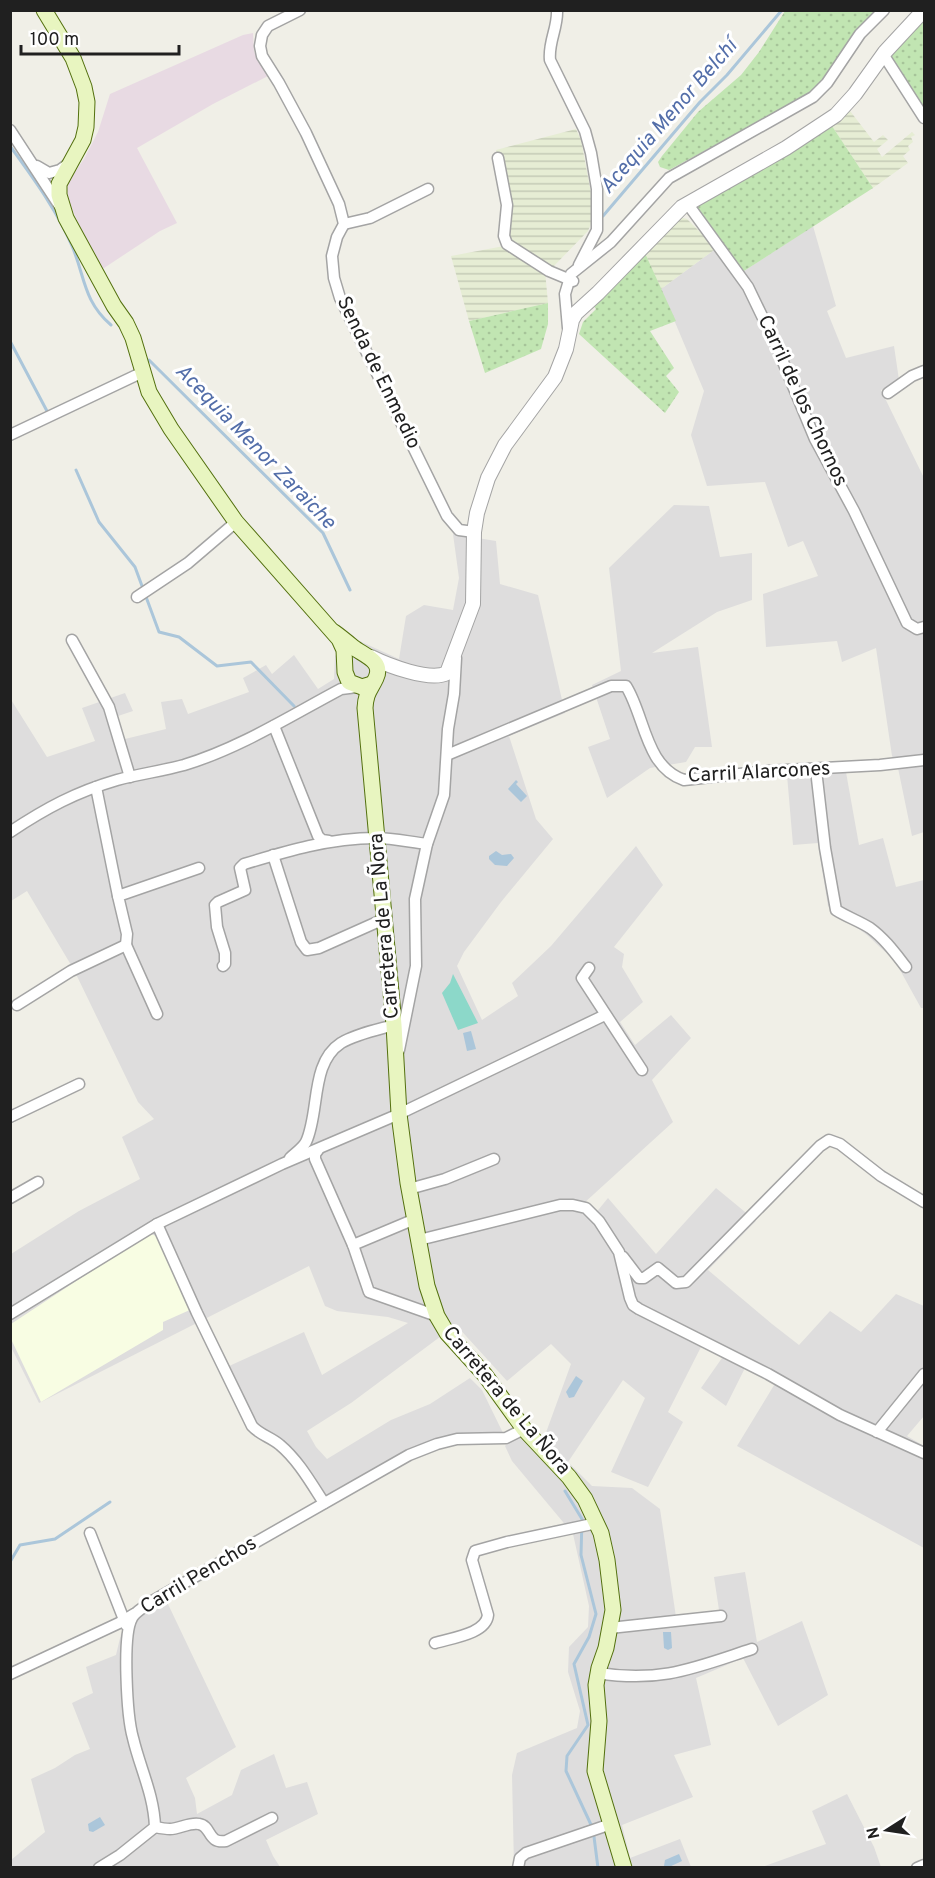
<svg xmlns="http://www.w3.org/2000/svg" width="935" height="1878" viewBox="0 0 935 1878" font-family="Overpass,sans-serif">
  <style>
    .residential { fill: #dedddd }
    .industrial { fill: #e8dae3 }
    .education { fill: #f8fde3 }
    .farmland { fill: url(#farmland-rules) }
    .grass { fill: url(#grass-dots) }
    .pitch { fill: #8cd8c9 }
    .water { fill: #abc6da }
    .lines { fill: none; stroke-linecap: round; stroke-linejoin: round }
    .stream { stroke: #abc6da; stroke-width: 3 }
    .minor-casing { stroke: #a4a4a4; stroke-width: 13 }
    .tertiary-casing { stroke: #a4a4a4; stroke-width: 16 }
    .secondary-casing { stroke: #53700e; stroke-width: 17 }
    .minor { stroke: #fff; stroke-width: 10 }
    .tertiary { stroke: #fff; stroke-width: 14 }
    .secondary { stroke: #e8f5c0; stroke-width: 15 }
    .labels { text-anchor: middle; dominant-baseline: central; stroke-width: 6; stroke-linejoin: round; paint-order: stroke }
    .street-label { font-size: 20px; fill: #202020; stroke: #fff }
    .water-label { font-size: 21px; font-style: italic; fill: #536ea9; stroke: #fff }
  </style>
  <defs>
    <pattern id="farmland-rules" width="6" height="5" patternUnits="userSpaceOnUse" patternTransform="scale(1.5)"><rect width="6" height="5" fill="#e6edd4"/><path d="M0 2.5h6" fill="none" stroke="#c5cbb6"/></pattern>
    <pattern id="grass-dots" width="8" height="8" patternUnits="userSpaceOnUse" patternTransform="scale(1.5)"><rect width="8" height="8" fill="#c1e5b2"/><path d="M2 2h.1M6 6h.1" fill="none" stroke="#a6c499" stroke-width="1.8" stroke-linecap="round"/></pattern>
  </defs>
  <rect width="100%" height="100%" fill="#f0efe7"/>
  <g class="residential">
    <path d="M 813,226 L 836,306 L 827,311 L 846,358 L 894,346 L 899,380 L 881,390 L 924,478 L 924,832 L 912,836 L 898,768 L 892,756 L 876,648 L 842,662 L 837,641 L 766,647 L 763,594 L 818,576 L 803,541 L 788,547 L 765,482 L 707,486 L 691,435 L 704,391 L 661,289 L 714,250 L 723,246 L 744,271 Z"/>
    <path d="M 674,505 L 709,506 L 720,557 L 752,553 L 752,600 L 717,612 L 652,653 L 698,647 L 712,747 L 695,747 L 686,762 L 650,768 L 607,798 L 588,747 L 610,739 L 592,685 L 621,671 L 609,568 Z"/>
    <path d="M 453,534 L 496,541 L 500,584 L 538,595 L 565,713 L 509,736 L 536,819 L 553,839 L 501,902 L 464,952 L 457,966 L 482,1020 L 518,996 L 512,983 L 551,946 L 636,846 L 663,885 L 614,947 L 624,954 L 622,967 L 643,1002 L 620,1022 L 635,1045 L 671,1015 L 691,1038 L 652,1080 L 673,1122 L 583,1204 L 590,1220 L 608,1198 L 656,1254 L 716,1188 L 756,1221 L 708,1270 L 772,1324 L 799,1345 L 830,1311 L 861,1332 L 896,1294 L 924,1306 L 924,1416 L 907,1436 L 924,1446 L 924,1548 L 737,1446 L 779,1377 L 743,1357 L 744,1370 L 726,1406 L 701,1388 L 722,1358 L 701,1347 L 668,1412 L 683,1422 L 648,1487 L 611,1472 L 645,1398 L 623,1380 L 568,1462 L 592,1486 L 632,1488 L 660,1509 L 676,1617 L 719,1610 L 714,1577 L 745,1572 L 757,1642 L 802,1621 L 828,1695 L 778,1726 L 743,1658 L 696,1678 L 711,1745 L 674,1755 L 693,1797 L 622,1825 L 630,1858 L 680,1839 L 691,1867 L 514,1867 L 512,1775 L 517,1753 L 577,1728 L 580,1711 L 568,1672 L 569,1647 L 588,1627 L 589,1606 L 573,1534 L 512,1461 L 505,1446 L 528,1424 L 544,1438 L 571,1364 L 551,1344 L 507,1381 L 456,1325 L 351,1403 L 307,1431 L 316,1447 L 327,1459 L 391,1420 L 430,1404 L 470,1378 L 482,1390 L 503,1433 L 493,1434 L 471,1433 L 412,1447 L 327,1496 L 286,1444 L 255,1426 L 227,1367 L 304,1332 L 322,1375 L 408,1323 L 388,1317 L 337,1311 L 325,1306 L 309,1266 L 39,1403 L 11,1347 L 11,1254 L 79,1211 L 140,1179 L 122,1137 L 154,1119 L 138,1102 L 74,970 L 27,891 L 11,901 L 10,698 L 47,757 L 95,741 L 82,708 L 125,693 L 133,711 L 115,717 L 125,739 L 166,729 L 161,702 L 182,699 L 188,714 L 249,692 L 243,678 L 266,665 L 272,674 L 294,655 L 318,689 L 334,679 L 335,656 L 353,638 L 399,659 L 406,616 L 424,605 L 453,610 L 459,578 Z"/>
    <path d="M 844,761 L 859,845 L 883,838 L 896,887 L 924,880 L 924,1008 L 921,1008 L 895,961 L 867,935 L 828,906 L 818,843 L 793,845 L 787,775 Z"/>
    <path d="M 167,1602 L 236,1747 L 186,1778 L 195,1798 L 197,1814 L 232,1795 L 241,1770 L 274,1754 L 286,1788 L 307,1782 L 318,1814 L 266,1840 L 273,1856 L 280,1867 L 11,1868 L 11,1860 L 45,1832 L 31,1779 L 55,1768 L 75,1755 L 90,1749 L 72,1703 L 93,1693 L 86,1667 L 116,1655 L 121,1634 L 141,1615 Z"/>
    <path d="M 847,1794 L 874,1847 L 881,1867 L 762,1867 L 826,1844 L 812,1811 Z"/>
  </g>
  <path class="industrial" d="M 253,33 L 254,52 L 268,76 L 213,104 L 137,148 L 177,223 L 160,231 L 101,270 L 66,197 L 66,185 L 84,159 L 98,132 L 110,94 L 243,35 Z"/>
  <path class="education" d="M 149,1233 L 158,1237 L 192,1309 L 163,1322 L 163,1330 L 41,1402 L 11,1339 L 11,1324 Z"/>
  <g class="farmland">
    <path d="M 847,107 L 874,142 L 883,135 L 888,140 L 877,149 L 882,157 L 912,132 L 915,135 L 911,137 L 913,142 L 908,146 L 910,150 L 903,156 L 908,163 L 873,188 L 830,123 Z"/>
    <path d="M 576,129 L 581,140 L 591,193 L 593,219 L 588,231 L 551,269 L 510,241 L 506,235 L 503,175 L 496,150 Z"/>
    <path d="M 683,218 L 687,219 L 709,241 L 714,250 L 661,289 L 644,251 L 679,219 Z"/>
    <path d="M 504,246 L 545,271 L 548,303 L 469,321 L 451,256 Z"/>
  </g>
  <g class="grass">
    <path d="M 785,11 L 878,11 L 824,80 L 809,94 L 669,170 L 660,167 L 658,162 L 662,156 L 698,112 L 741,75 L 759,52 Z"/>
    <path d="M 924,13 L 924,104 L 922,106 L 889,54 Z"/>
    <path d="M 830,123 L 873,188 L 744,271 L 699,217 L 698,207 L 702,202 Z"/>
    <path d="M 644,251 L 676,321 L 650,331 L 674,368 L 666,376 L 679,392 L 665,413 L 579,334 L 583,322 L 596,309 L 592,304 Z"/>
    <path d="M 548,303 L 548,324 L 541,349 L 485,373 L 469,321 Z"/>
  </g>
  <path class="pitch" d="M 453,974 L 478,1023 L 458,1030 L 442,993 L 450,983 Z"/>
  <g class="water">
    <path d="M 516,780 L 518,782 L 516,784 L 527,796 L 521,802 L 508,789 Z"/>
    <path d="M 496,851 L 502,855 L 511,854 L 514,858 L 507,866 L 495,865 L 489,859 L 489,856 Z"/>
    <path d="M 471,1031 L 476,1049 L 467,1051 L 463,1033 Z"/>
    <path d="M 576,1376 L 583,1381 L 574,1397 L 569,1398 L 566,1392 Z"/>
    <path d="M 663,1632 L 671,1632 L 672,1648 L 668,1650 L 664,1648 Z"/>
    <path d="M 100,1817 L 105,1825 L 93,1832 L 89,1831 L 88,1824 Z"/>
    <path d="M 679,1854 L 682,1861 L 669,1867 L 664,1866 L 665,1860 Z"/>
  </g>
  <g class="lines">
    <g class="stream">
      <path d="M 10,146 C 33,178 57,210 72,246 C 85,276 83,301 111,325"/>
      <path d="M 603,216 L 700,102 L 727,75 L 782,10"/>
      <path d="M 10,341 L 48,413"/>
      <path d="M 149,360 L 323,533 L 350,590"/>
      <path d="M 76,470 L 99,522 L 135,567 L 159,632 L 179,637 L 217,666 L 251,662 L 294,706"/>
      <path d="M 565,1491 L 582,1519 L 581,1555 L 596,1614 L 589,1637 L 574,1664 L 588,1725 L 567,1756 L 566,1771 L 593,1829 L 598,1868"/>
      <path d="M 10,1562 L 20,1545 L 55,1539 L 110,1502"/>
    </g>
    <g class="minor-casing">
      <g id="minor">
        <path d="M 300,10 L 268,26 L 262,35 L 260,46 L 262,56 L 279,83 L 306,133 L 339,204 L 344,224 L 337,237 L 332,256 L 334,278 L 340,298 L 447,516 L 459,530 L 474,532"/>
        <path d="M 557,10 C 558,28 548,42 550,60 L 585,131 L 591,153 L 597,189 L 597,230 L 579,265"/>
        <path d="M 883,54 L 924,118"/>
        <path d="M 10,130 L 59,205"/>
        <path d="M 498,158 L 507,205 L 504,236 L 507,244 L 549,271 L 573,281"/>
        <path d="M 37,166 L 49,173 L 60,170 L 68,164"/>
        <path d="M 687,203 L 748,287 L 776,345 L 815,439 L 854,511 L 907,623 L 917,629 L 924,627"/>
        <path d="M 344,224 L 370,218 L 428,189"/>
        <path d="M 568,328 L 565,294 L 571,274 L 611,242 L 669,178 L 813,97 L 827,83 L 860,34 L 884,10"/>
        <path d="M 888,393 L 912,376 L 924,371"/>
        <path d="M 10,435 L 143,372"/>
        <path d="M 137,597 L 188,563 L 236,522"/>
        <path d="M 72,640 L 109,707 L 130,777"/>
        <path d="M 274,726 L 318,836 L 322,840 L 329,841"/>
        <path d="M 447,755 L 611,686 L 626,686 C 645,716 645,767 684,780 L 767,771 L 880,765 L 924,760"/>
        <path d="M 816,770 L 825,848 L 836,910 C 847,917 859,921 870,928 C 884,938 895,953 906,967"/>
        <path d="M 96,787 L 118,896"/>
        <path d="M 10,832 C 46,808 76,792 117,780 C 139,774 162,771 184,765 C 240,748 290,716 341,689 L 357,687"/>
        <path d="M 273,855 L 301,942 L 307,950 L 319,948 L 384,919"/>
        <path d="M 126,945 L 127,934 L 118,896 L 199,868"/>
        <path d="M 223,966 L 225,964 L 225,953 L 217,927 L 215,905 L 218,902 L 245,890 L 240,868 L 244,864 C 287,851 330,838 376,838 C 392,838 410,842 427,844"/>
        <path d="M 589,968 L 582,978 L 642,1070"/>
        <path d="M 17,1005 L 71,971 L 126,945 L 157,1014"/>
        <path d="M 399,1050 L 416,966 L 415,899 L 427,844 L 444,795 L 448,729 L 454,694 L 456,658"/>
        <path d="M 10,1117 L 79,1084"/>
        <path d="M 318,1150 L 315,1154 L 315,1159 L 353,1245 L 369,1292 L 437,1316"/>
        <path d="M 290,1158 C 295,1153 302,1149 306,1142 C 320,1112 310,1063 341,1043 C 356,1034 376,1030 394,1025"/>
        <path d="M 409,1189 L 445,1179 L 494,1159"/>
        <path d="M 10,1198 L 38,1182"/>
        <path d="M 157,1224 L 197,1313 L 252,1426 C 260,1435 271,1437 280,1445 C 298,1460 311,1483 324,1503"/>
        <path d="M 419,1240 L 560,1205 L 573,1205 L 586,1208 L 599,1221 L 619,1252 L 630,1298 L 633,1305 L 639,1309 L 768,1374 L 840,1415 L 924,1453"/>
        <path d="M 353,1245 L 415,1219"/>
        <path d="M 623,1257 L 639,1278 L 644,1278 L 658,1268 L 676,1283 L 686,1282 L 820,1146 L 829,1140 L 840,1144 L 881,1176 L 924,1202"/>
        <path d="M 10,1314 L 157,1224 L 282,1164 L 399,1114 L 605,1015"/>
        <path d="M 877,1432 L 924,1374"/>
        <path d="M 90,1533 L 126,1625"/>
        <path d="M 610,1628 L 721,1616"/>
        <path d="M 435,1643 C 451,1638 486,1634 488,1615 L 472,1560 L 475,1551 L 507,1542 L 597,1523"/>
        <path d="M 598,1673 C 661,1683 694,1668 752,1649"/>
        <path d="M 10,1674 L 119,1623 L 134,1614"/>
        <path d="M 155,1827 C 160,1828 165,1829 170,1829 C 179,1829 190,1822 199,1824 C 212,1826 207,1844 226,1841 L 272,1818"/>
        <path d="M 99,1868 L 120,1855 L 155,1827 C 154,1795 140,1768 133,1738 C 127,1717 122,1636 132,1618 C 135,1612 143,1608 149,1603 L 409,1455 L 437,1444 L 457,1439 L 506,1438 L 524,1429"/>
        <path d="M 518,1868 L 520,1858 L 526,1853 L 611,1824"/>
        <path d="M 917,1868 L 924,1865"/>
      </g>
    </g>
    <g class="tertiary-casing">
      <path id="tertiary" d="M 371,657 C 387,665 430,682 447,673 L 473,604 L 474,532 L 477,513 L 488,478 L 505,445 L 555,377 L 566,349 L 572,320 L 576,313 L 598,293 L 682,207 L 786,148 L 836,115 L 855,94 L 885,52 L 924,10"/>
    </g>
    <g class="secondary-casing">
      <g id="secondary">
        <path d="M 44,10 L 73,58 L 84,87 L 87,102 L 86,127 L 83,140 L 59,184 L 59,195 L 66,218 L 114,306 L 126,323 L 133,338 L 149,392 L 171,429 L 236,522 L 339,639 L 344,650 L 345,672 L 349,682 L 362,687 L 372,684"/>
        <path d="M 334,632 C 341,637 347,642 353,647 C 363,655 384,661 376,678 C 370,691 366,692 365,708 L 394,1025 L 399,1114 L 408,1183 L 427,1286 L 437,1316 L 447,1333 L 485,1375 L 524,1429 L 569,1477 L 585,1499 L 601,1533 L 607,1560 L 613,1610 L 606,1648 L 599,1668 L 596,1685 L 599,1721 L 595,1771 L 624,1868"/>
      </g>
    </g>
    <use href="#minor" class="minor"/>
    <use href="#tertiary" class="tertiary"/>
    <use href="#secondary" class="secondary"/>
  </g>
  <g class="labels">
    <g class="street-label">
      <text transform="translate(378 373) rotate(64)">Senda de Enmedio</text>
      <text transform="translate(802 401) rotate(65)">Carril de los Chornos</text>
      <text transform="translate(759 773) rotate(-3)">Carril Alarcones</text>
      <text transform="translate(385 926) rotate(-95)">Carretera de La Ñora</text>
      <text transform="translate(506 1401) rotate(50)">Carretera de La Ñora</text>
      <text transform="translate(199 1576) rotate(-31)">Carril Penchos</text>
    </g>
    <g class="water-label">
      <text transform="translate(669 117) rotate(-49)">Acequia Menor Belchí</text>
      <text transform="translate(255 447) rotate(46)">Acequia Menor Zaraiche</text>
    </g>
  </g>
  <rect width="935" height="1878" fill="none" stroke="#202020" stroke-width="24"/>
  <g transform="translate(887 1830) rotate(258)" stroke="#ffffff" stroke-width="4.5" paint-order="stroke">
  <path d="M0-4.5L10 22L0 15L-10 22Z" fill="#202020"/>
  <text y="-9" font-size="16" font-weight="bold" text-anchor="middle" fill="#202020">N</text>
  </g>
  <path d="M21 45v9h158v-9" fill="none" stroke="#202020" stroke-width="3"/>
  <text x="30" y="45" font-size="18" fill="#202020" stroke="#ffffff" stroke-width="4.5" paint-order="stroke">100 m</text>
</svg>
